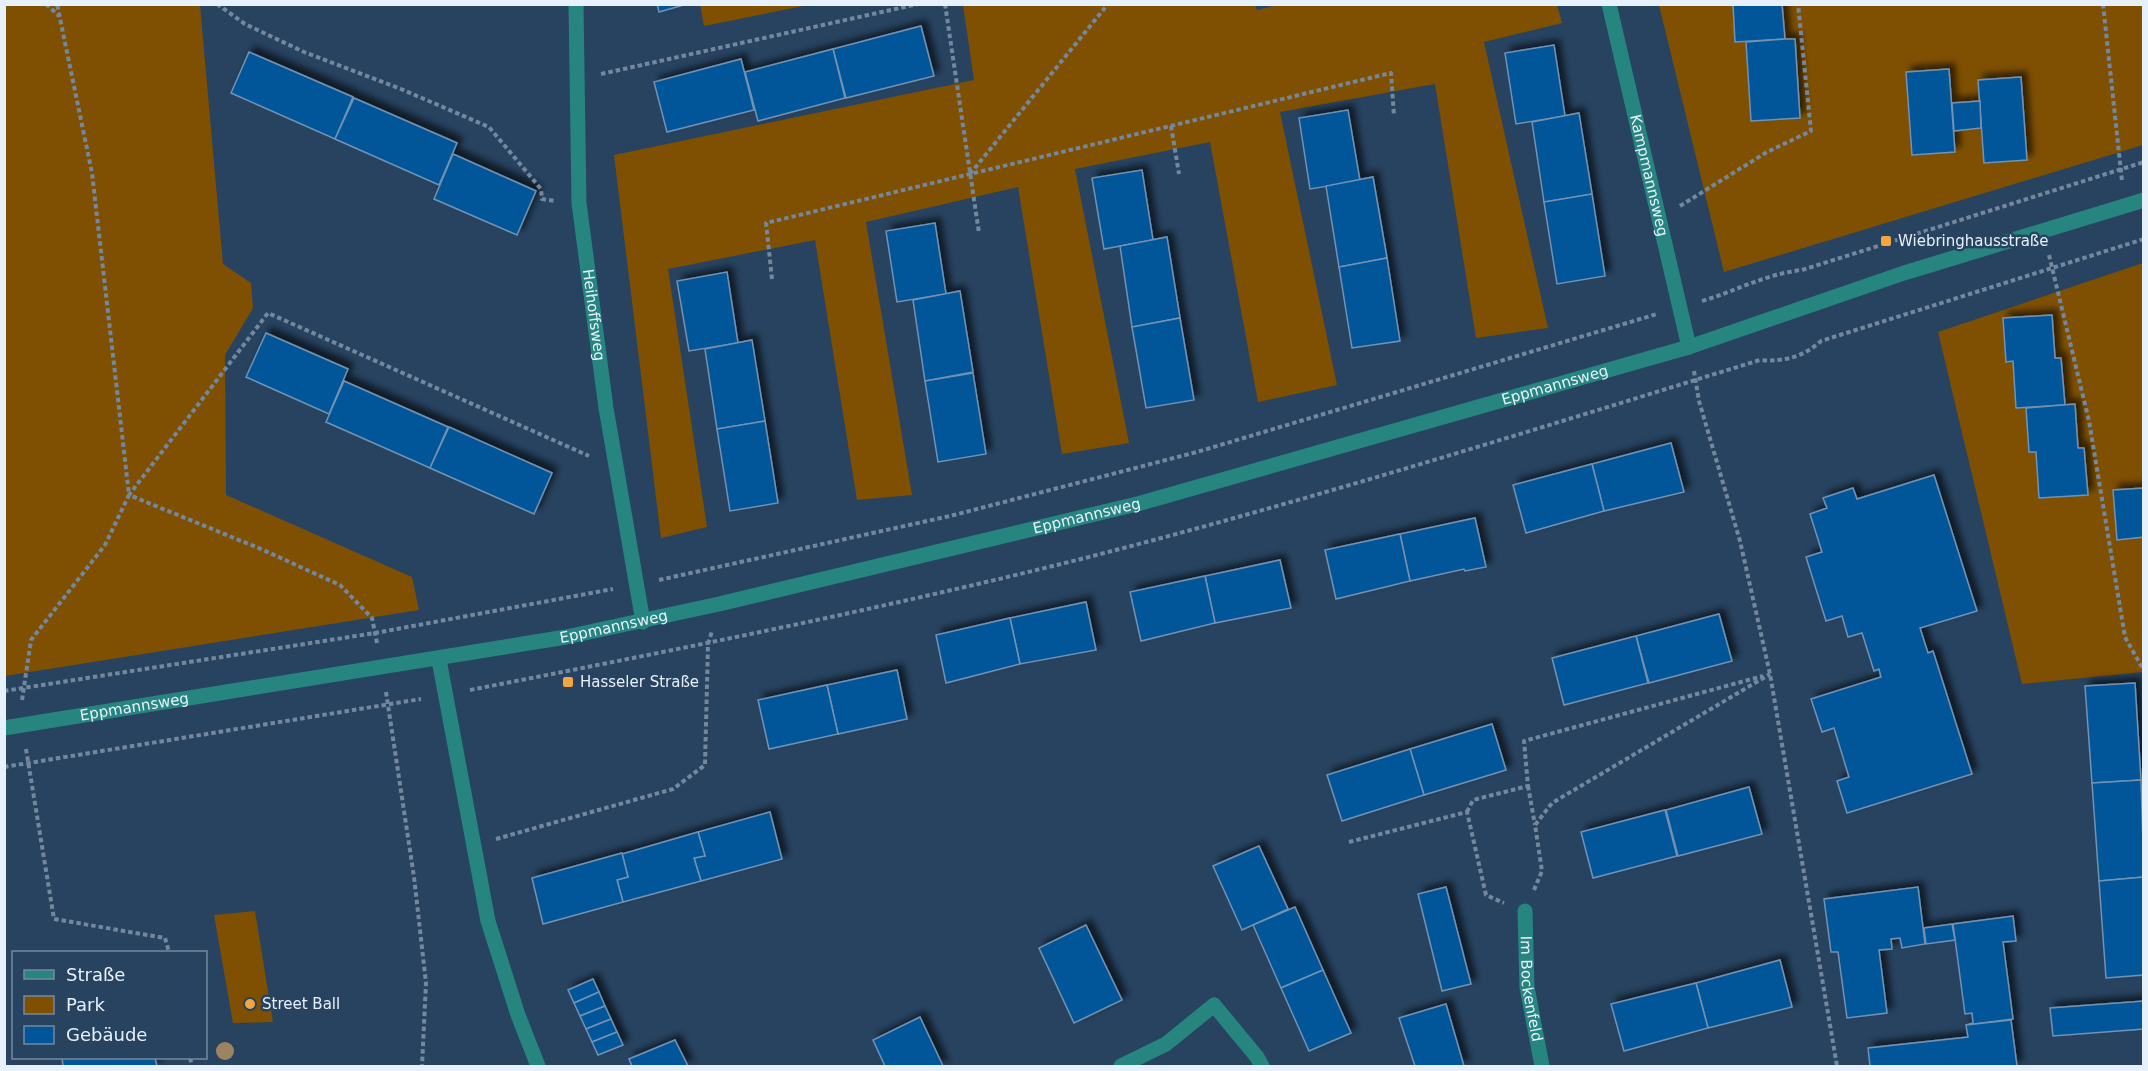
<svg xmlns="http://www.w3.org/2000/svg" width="2148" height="1071" viewBox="0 0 2148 1071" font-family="'DejaVu Sans',sans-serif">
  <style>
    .green { fill: #7f5002 }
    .building { fill: #005698; stroke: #7392b3; stroke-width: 1.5; filter: url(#shadow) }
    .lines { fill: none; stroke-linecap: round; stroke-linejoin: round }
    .path { stroke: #73889e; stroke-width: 4; stroke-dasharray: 4.5 3; stroke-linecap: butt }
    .service { stroke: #278580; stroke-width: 15 }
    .minor { stroke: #278580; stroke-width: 15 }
    .tertiary { stroke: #278580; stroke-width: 15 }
    .tree { fill: #9c8362 }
    .poi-dot { fill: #f1a63f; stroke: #274360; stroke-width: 2 }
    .labels { text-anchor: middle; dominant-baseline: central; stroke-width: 5; stroke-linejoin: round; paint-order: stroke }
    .street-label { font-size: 15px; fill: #e7f1fc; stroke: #274360 }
    .poi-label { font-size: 15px; fill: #e7f1fc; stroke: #274360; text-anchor: start }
  </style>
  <defs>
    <filter id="shadow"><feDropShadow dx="5.5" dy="-5.5" stdDeviation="3" flood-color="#0009"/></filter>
  </defs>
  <rect width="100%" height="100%" fill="#274360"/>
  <g class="green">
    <path d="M 5,4 L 200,5 L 223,264 L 251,283 L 253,308 L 225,355 L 226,495 L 412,577 L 419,610 L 5,676 Z"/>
    <path d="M 700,4 L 808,4 L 808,5 L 704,26 Z"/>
    <path d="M 1255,5 L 1257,10 L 1281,4 L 1557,5 L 1562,23 L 1484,42 L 1548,328 L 1476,338 L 1435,84 L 1280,112 L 1337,385 L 1258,402 L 1210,142 L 1075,169 L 1129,443 L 1062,454 L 1018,187 L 866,222 L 912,495 L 857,500 L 815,240 L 668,269 L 707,527 L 661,538 L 614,155 L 974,80 L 963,5 Z"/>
    <path d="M 1659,5 L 2143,5 L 2143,145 L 1724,272 Z"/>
    <path d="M 2143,263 L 2143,672 L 2022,684 L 1938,332 Z"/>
    <path d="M 255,911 L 273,1022 L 233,1023 L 214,915 Z"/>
  </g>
  <g class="building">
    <path d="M 657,4 L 684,4 L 684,5 L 659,12 Z"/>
    <path d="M 1733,4 L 1782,4 L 1785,39 L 1735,42 Z"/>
    <path d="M 921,26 L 934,76 L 846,98 L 833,49 Z"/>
    <path d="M 1785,39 L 1795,39 L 1800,118 L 1751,121 L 1746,42 Z"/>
    <path d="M 1554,45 L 1565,116 L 1516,124 L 1505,53 Z"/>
    <path d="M 833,49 L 845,98 L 758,121 L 745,72 Z"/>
    <path d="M 249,52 L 353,97 L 335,139 L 231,93 Z"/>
    <path d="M 741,59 L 754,110 L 667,132 L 654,82 Z"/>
    <path d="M 1949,69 L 1955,152 L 1912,155 L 1906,72 Z"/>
    <path d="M 2021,77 L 2027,160 L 1984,163 L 1978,80 Z"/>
    <path d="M 354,98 L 457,143 L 439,185 L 335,139 Z"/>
    <path d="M 1980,101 L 1981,128 L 1954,131 L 1952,103 Z"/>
    <path d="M 1348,110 L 1360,181 L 1310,189 L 1299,118 Z"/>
    <path d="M 1579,113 L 1592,194 L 1544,202 L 1532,122 Z"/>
    <path d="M 453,154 L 536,191 L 517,235 L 434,199 Z"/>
    <path d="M 1142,170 L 1153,240 L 1104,249 L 1092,178 Z"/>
    <path d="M 1373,177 L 1387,258 L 1339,267 L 1326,186 Z"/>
    <path d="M 1592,194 L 1605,276 L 1557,284 L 1544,202 Z"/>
    <path d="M 935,223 L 946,294 L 897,302 L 886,231 Z"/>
    <path d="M 1167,237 L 1180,318 L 1132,327 L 1120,246 Z"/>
    <path d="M 1387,258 L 1400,341 L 1352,348 L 1339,267 Z"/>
    <path d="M 727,272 L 738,343 L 689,351 L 677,281 Z"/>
    <path d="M 960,291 L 973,372 L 925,381 L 913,300 Z"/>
    <path d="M 2052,315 L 2055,358 L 2061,358 L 2065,405 L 2016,408 L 2013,361 L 2006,362 L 2003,318 Z"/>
    <path d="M 1180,318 L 1194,400 L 1146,408 L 1132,327 Z"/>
    <path d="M 266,333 L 348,369 L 329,414 L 246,377 Z"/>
    <path d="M 752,340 L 765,421 L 717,429 L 705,349 Z"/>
    <path d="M 973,373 L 986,454 L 938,462 L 925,381 Z"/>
    <path d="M 344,381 L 448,427 L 430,468 L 326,422 Z"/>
    <path d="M 2075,404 L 2078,448 L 2084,448 L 2088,495 L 2039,498 L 2036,452 L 2029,452 L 2026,408 Z"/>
    <path d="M 765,421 L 778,503 L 730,511 L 717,429 Z"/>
    <path d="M 449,427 L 552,473 L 534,514 L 430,468 Z"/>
    <path d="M 1671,443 L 1684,492 L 1604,511 L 1592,464 Z"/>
    <path d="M 1592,464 L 1604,511 L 1526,533 L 1513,485 Z"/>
    <path d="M 1934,475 L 1977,611 L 1920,628 L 1928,653 L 1933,651 L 1972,774 L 1847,813 L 1837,781 L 1849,777 L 1834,728 L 1822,732 L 1811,699 L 1881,677 L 1879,669 L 1874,671 L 1862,633 L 1848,637 L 1842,616 L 1826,621 L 1806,557 L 1822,552 L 1810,514 L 1827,508 L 1823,498 L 1853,488 L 1857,499 Z"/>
    <path d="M 2144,488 L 2144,537 L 2117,540 L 2113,490 Z"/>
    <path d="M 1475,518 L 1486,567 L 1465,571 L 1464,569 L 1410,581 L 1400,534 Z"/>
    <path d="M 1400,534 L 1410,581 L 1336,599 L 1325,550 Z"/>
    <path d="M 1280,560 L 1291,608 L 1215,623 L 1205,576 Z"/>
    <path d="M 1205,576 L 1215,623 L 1141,641 L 1130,592 Z"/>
    <path d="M 1086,602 L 1096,650 L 1020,664 L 1010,618 Z"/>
    <path d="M 1719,614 L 1732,661 L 1649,683 L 1636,636 Z"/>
    <path d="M 1010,618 L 1020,664 L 946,683 L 936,635 Z"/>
    <path d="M 1636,636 L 1648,683 L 1564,705 L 1552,658 Z"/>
    <path d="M 897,670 L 907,719 L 838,734 L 827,685 Z"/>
    <path d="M 2135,683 L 2141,780 L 2092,783 L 2085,686 Z"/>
    <path d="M 827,685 L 838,734 L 769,749 L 758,700 Z"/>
    <path d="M 1492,724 L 1506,770 L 1424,795 L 1410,749 Z"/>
    <path d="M 1410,749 L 1424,795 L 1342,821 L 1327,775 Z"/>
    <path d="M 2141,780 L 2144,877 L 2099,881 L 2092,783 Z"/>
    <path d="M 1749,787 L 1762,834 L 1678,856 L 1666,810 Z"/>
    <path d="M 1665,810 L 1677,856 L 1593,878 L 1581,832 Z"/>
    <path d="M 770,812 L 782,859 L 701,881 L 694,858 L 705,856 L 698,832 Z"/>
    <path d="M 698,832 L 705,856 L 694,858 L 701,881 L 623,902 L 617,880 L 628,877 L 622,854 Z"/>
    <path d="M 1259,846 L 1288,909 L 1242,930 L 1213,866 Z"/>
    <path d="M 622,853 L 628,877 L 617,880 L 623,902 L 543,924 L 532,878 Z"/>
    <path d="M 2144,877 L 2144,975 L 2106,978 L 2099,881 Z"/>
    <path d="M 1446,887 L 1471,984 L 1442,991 L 1418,894 Z"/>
    <path d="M 1918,887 L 1925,944 L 1902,948 L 1900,938 L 1891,939 L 1892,949 L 1879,950 L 1887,1013 L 1847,1018 L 1838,952 L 1831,952 L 1824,899 Z"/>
    <path d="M 1295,907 L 1323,970 L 1281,988 L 1253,925 Z"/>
    <path d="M 2013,916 L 2016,941 L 2003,942 L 2013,1019 L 1966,1025 L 1973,1023 L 1972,1013 L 1965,1014 L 1953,924 Z"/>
    <path d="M 1952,924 L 1955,940 L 1926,944 L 1924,928 Z"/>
    <path d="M 1086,925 L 1122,1000 L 1074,1023 L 1039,948 Z"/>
    <path d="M 1780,960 L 1792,1007 L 1708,1028 L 1696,983 Z"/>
    <path d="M 1323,970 L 1351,1033 L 1309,1051 L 1281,988 Z"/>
    <path d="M 593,979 L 599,992 L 574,1003 L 568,990 Z"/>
    <path d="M 1696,983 L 1708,1028 L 1624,1051 L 1611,1004 Z"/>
    <path d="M 599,992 L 605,1006 L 580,1016 L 574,1003 Z"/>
    <path d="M 2144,1001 L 2144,1029 L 2053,1036 L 2050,1008 Z"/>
    <path d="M 1446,1004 L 1464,1066 L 1415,1066 L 1399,1018 Z"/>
    <path d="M 605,1006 L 611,1019 L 586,1029 L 580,1016 Z"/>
    <path d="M 920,1017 L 943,1066 L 885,1066 L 873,1040 Z"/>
    <path d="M 611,1019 L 617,1032 L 592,1042 L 586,1029 Z"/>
    <path d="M 2011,1020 L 2017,1066 L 1870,1066 L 1868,1048 L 1968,1037 L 1966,1025 Z"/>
    <path d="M 617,1032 L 623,1045 L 598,1055 L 592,1042 Z"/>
    <path d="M 675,1040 L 688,1066 L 632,1066 L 629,1059 Z"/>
    <path d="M 62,1058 L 155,1058 L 157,1066 L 63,1066 Z"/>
  </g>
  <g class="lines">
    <g class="path">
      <path d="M 46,4 L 59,16"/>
      <path d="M 217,4 L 245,24 L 304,52 L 401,89 L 489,127 L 541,189 L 542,199 L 555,201"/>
      <path d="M 945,4 L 979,233"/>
      <path d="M 2103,4 L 2122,181"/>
      <path d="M 601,74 L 918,4"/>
      <path d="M 1171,126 L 1179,174"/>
      <path d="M 970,174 L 1108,4"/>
      <path d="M 1680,206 L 1767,152 L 1811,131 L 1798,4"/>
      <path d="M 2049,255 L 2089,421 L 2125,637 L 2144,671"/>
      <path d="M 772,279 L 766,223 L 1391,73 L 1394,116"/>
      <path d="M 1702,301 C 1736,291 1765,274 1802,270 L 2144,162"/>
      <path d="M 1694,371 L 1699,401 L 1740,541 L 1770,674 L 1837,1066"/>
      <path d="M 659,580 L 950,516 L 1197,452 L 1657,314"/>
      <path d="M 377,643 L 372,618 L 340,585 L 261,549 L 129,495 L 268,313 L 589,456"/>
      <path d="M 470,690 C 676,650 882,609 1085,558 C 1312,500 1536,429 1760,360 C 1784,362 1803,357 1821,341 L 2144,239"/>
      <path d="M 4,691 L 375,633 L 613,589"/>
      <path d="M 386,692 L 414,877 L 426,983 L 422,1066"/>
      <path d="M 22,700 L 31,640 L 105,545 L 129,495 L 92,173 L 57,4"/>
      <path d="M 26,749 L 54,919 L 165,938 L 169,952"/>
      <path d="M 4,767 L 421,699"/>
      <path d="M 1528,786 L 1535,825"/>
      <path d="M 1467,812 L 1473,800 L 1528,786 L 1524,741 L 1763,676"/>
      <path d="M 496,839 L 673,789 L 705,765 L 708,644 L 712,631"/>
      <path d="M 1349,842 L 1467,812 L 1486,895 L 1504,903"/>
      <path d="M 1534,890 L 1542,871 L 1535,825 L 1552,803 L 1770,674"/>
      <path d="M 190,1058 L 192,1066"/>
    </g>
    <path class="service" d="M 1214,1005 L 1257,1057 L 1262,1066"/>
    <g class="minor">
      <path id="s1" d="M 576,4 L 579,203 L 606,408 L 643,622"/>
      <path id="s2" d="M 1609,4 L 1689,347"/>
      <path d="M 439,660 L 488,921 L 518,1015 L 538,1066"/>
      <path id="s3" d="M 1525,911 L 1527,987 L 1542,1066"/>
      <path d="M 1121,1066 L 1166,1044 L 1214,1005"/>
    </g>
    <path class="tertiary" id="s4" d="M 4,728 L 566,637 L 719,604 L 1141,503 L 1689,347 L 1904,273 L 2144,200"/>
  </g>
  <circle class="tree" cx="225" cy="1051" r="9"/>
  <g class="poi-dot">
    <rect x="1880" y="235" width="12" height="12" rx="3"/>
    <rect x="562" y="676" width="12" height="12" rx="3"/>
    <circle cx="250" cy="1004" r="6"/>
  </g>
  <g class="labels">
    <g class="street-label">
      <text stroke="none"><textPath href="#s2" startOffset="176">Kampmannsweg</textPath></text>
      <text stroke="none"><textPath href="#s1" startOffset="312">Heihoffsweg</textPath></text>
      <text stroke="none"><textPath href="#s4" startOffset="1590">Eppmannsweg</textPath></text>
      <text stroke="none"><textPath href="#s4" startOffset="1104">Eppmannsweg</textPath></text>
      <text stroke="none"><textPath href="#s4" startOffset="618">Eppmannsweg</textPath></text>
      <text stroke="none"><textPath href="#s4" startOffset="132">Eppmannsweg</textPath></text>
      <text stroke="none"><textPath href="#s3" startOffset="78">Im Bockenfeld</textPath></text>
    </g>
    <g class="poi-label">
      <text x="1898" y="241">Wiebringhausstraße</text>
      <text x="580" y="682">Hasseler Straße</text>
      <text x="262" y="1004">Street Ball</text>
    </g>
  </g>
  <rect width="2148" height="1071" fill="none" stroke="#e7f1fc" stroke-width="12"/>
  <rect x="12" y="951" width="195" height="108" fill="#274360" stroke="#74899e" stroke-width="1.5"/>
  <rect x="24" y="970" width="30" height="9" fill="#278580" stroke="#74899e" stroke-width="1.5"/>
  <text x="66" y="981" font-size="18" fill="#e7f1fc">Straße</text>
  <rect x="24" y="996" width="30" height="18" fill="#7f5002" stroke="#74899e" stroke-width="1.5"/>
  <text x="66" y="1011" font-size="18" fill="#e7f1fc">Park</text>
  <rect x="24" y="1026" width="30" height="18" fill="#005698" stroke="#74899e" stroke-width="1.5"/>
  <text x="66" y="1041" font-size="18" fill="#e7f1fc">Gebäude</text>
</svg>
